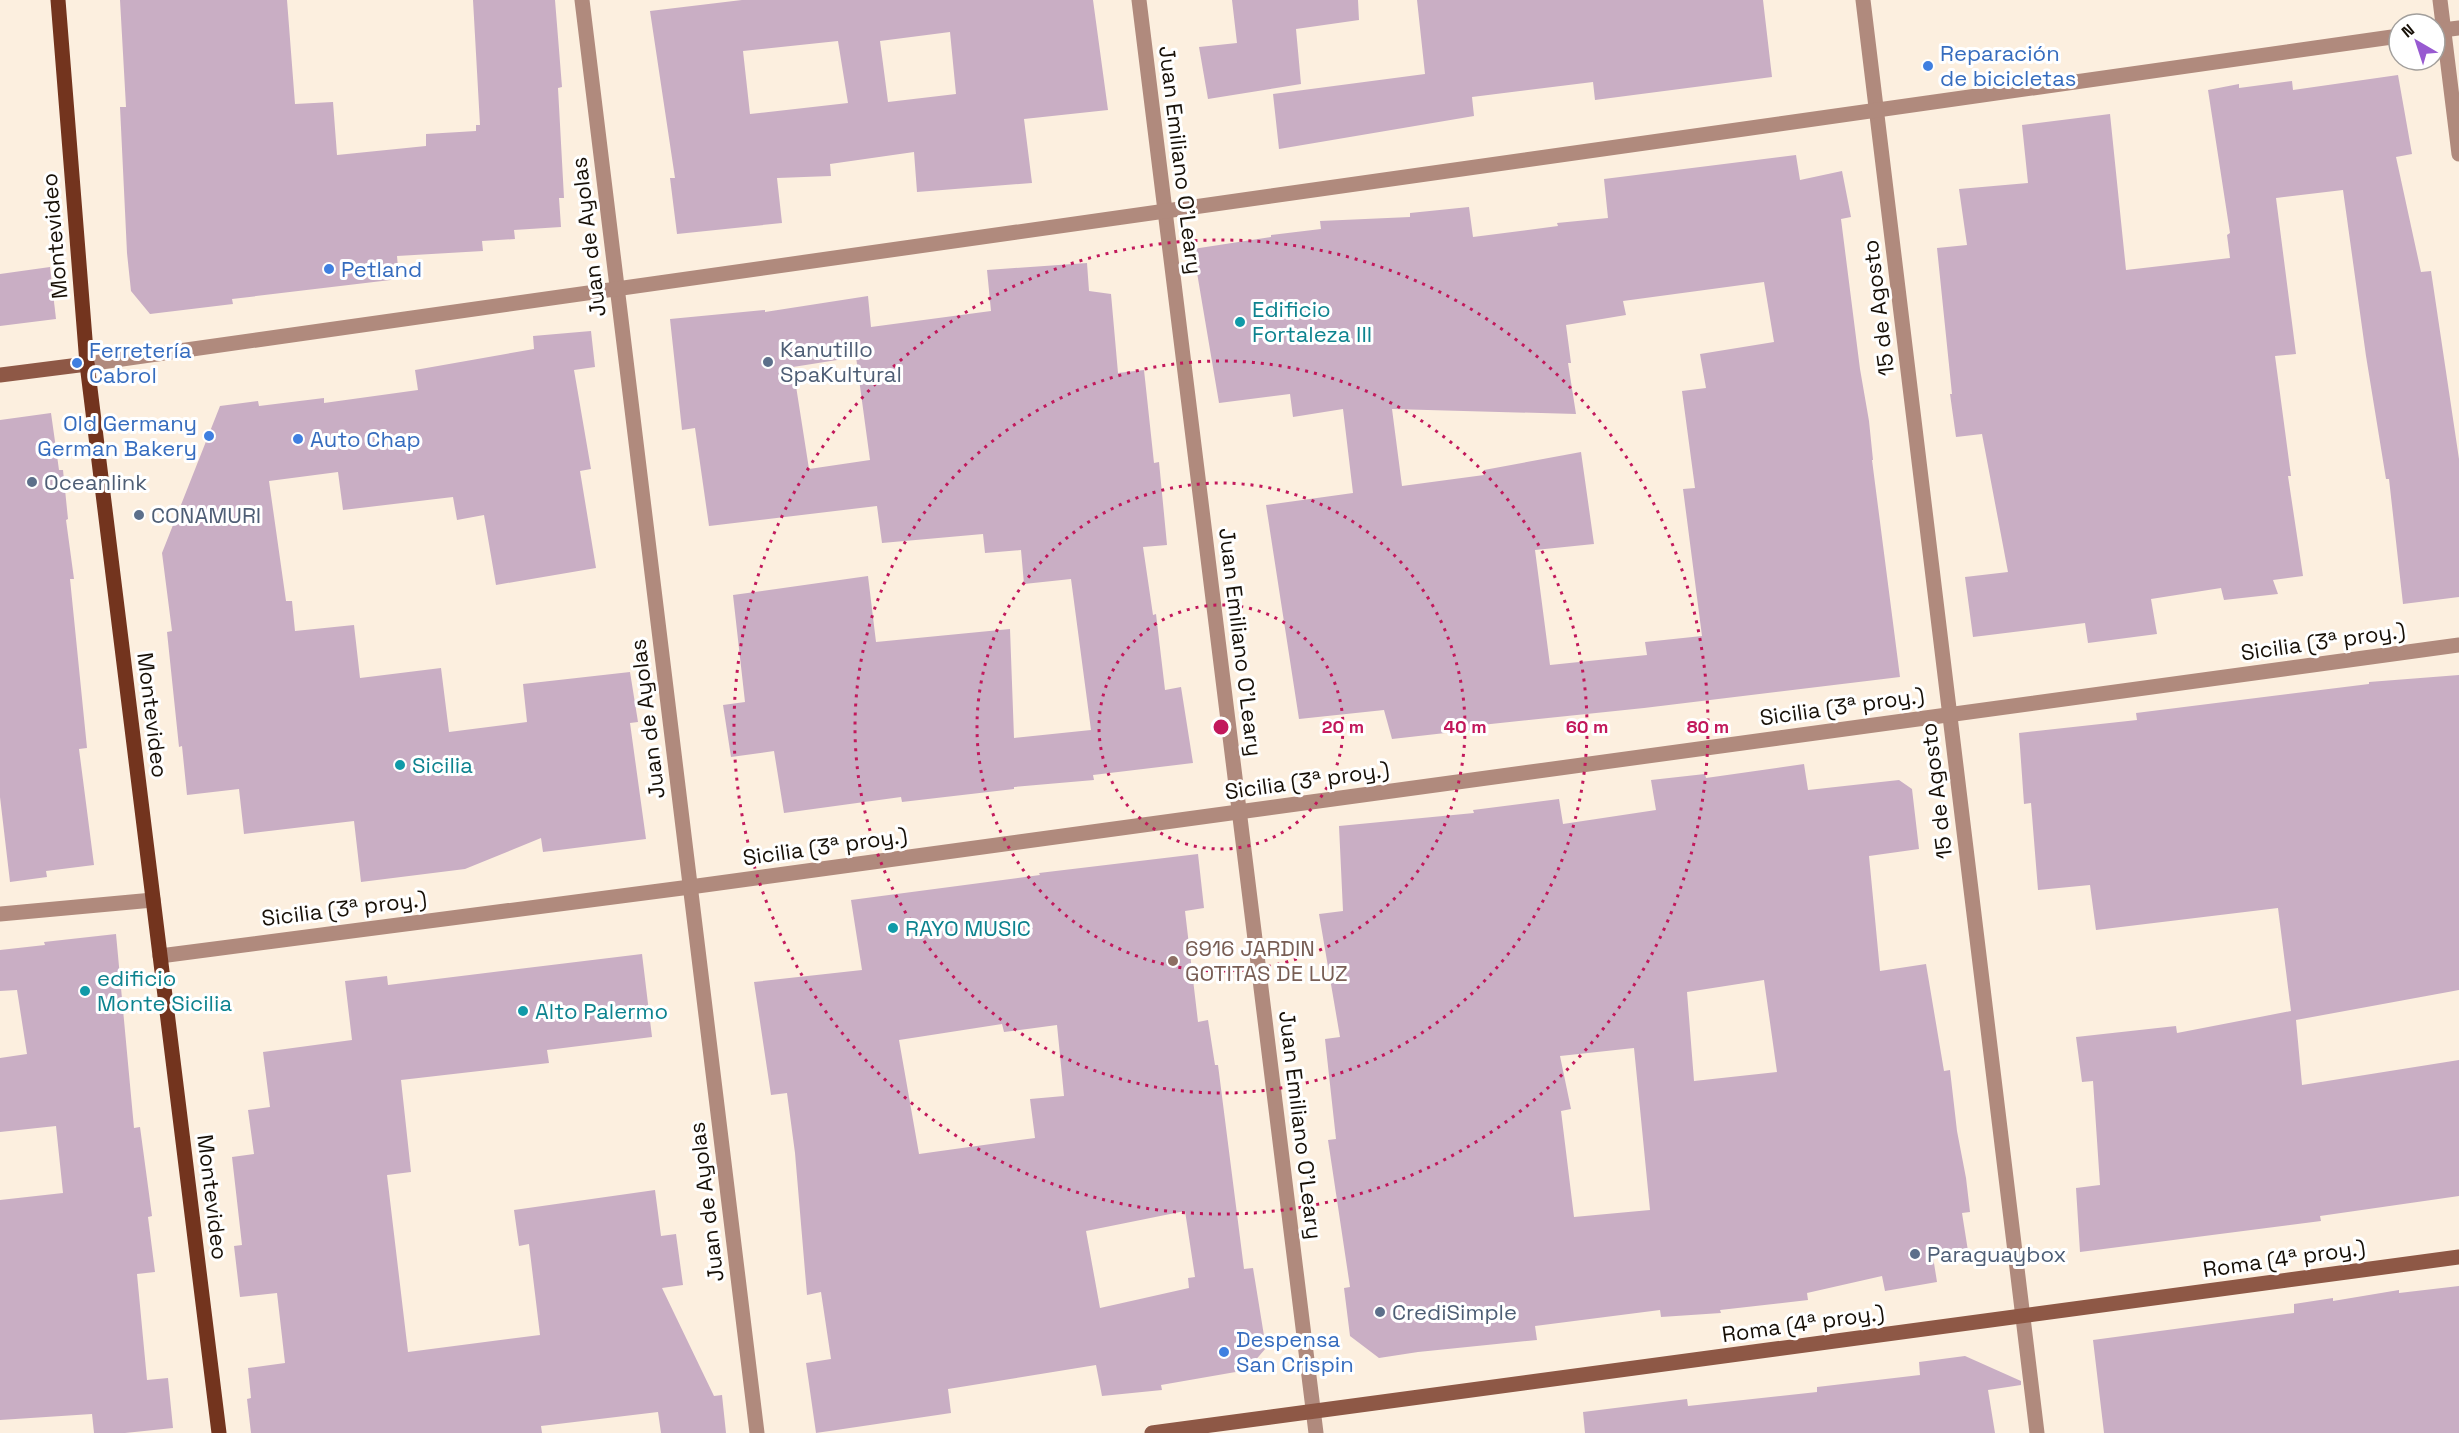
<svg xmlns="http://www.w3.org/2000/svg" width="2459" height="1433" viewBox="0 0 2459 1433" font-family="'Space Grotesk',sans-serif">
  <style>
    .building { fill: #c9aec4; fill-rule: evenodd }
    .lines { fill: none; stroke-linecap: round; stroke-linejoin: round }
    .street { stroke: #b08a7d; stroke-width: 15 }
    .secondary { stroke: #8e5846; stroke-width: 15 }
    .primary { stroke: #73341e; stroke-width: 15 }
    .ring { fill: none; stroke: #c2185b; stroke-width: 3; stroke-dasharray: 3 6 }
    .shop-dot { fill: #3f7fe0; stroke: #fff; stroke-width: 2 }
    .culture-dot { fill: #0f9aa8; stroke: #fff; stroke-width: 2 }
    .service-dot { fill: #5c6f8a; stroke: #fff; stroke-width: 2 }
    .education-dot { fill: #8d6e63; stroke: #fff; stroke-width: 2 }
    .labels { text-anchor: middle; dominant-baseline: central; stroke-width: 6; stroke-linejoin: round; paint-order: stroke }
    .shop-label { font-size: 22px; fill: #366cbe; stroke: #fff; text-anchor: start }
    .street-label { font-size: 22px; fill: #171007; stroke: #fff }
    .culture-label { font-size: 22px; fill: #0d838f; stroke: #fff; text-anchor: start }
    .service-label { font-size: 22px; fill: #4e5e75; stroke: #fff; text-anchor: start }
    .education-label { font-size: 22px; fill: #785e54; stroke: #fff; text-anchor: start }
    .centre { fill: #c2185b; stroke: #fff; stroke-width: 3 }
    .ring-label { font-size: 18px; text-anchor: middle; font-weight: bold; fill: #c2185b; stroke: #fff; stroke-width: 6; stroke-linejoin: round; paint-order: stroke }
  </style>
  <rect width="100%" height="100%" fill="#fcefdf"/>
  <g class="building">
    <path d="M 120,0 L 287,0 L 295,104 L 333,102 L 337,155 L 426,146 L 426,134 L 476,131 L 476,125 L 480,125 L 473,0 L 555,0 L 562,87 L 558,88 L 564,198 L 559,198 L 561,227 L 514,230 L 515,239 L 482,241 L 483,251 L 397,256 L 399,279 L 232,299 L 233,304 L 150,314 L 131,291 L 127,253 L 120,107 L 126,107 Z"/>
    <path d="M 742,0 L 1093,0 L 1108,110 L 1024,119 L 1032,183 L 917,192 L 914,152 L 830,164 L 831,176 L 777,178 L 782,223 L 677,234 L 670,178 L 675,178 L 650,11 ZM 950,32 L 956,94 L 888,102 L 880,41 ZM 838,41 L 848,103 L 750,114 L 743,51 Z"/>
    <path d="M 1232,0 L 1358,0 L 1359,20 L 1296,29 L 1301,84 L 1208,99 L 1199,47 L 1237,43 Z"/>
    <path d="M 1417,0 L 1763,0 L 1772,77 L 1595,100 L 1593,82 L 1472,97 L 1474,116 L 1279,149 L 1273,94 L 1425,74 Z"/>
    <path d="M 2398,75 L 2412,154 L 2396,157 L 2421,272 L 2431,271 L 2459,459 L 2459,597 L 2403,604 L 2389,479 L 2386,479 L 2366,356 L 2343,190 L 2276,198 L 2296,354 L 2275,356 L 2291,476 L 2288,476 L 2303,576 L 2273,580 L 2278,594 L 2224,600 L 2221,588 L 2151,599 L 2157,634 L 2088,643 L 2085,623 L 1973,637 L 1965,577 L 2008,572 L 1982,434 L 1956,437 L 1950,394 L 1952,394 L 1937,248 L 1967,245 L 1959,189 L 2028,183 L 2022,125 L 2110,114 L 2126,270 L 2230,258 L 2227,235 L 2230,233 L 2208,90 L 2239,84 L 2239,88 L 2292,81 L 2293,90 Z"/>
    <path d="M 1796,155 L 1800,180 L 1842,171 L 1851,217 L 1841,219 L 1860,369 L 1869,421 L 1873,460 L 1872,460 L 1900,677 L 1644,708 L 1472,726 L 1472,730 L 1392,739 L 1384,710 L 1299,719 L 1266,505 L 1353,493 L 1343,409 L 1293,417 L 1290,394 L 1219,403 L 1193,249 L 1271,237 L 1271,235 L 1321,229 L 1320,221 L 1410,217 L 1410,213 L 1469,207 L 1473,237 L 1558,226 L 1557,223 L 1608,218 L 1604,179 ZM 1764,282 L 1774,342 L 1700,354 L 1706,388 L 1682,391 L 1695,488 L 1683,489 L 1702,636 L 1645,642 L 1647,655 L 1550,665 L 1535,550 L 1594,544 L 1581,452 L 1484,470 L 1484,475 L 1402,486 L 1392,409 L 1576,414 L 1568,363 L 1571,363 L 1566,325 L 1626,315 L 1623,301 Z"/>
    <path d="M 1087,263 L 1089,291 L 1111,294 L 1118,373 L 1144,370 L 1154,463 L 1159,462 L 1167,545 L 1143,547 L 1153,615 L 1156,614 L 1165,690 L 1181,687 L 1193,763 L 1093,775 L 1094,780 L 1014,787 L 1014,789 L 902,802 L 901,797 L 784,813 L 774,751 L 731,757 L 723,705 L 745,702 L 733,595 L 868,576 L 876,642 L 1010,629 L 1014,738 L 1091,730 L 1071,579 L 1024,584 L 1021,550 L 985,553 L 983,534 L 882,543 L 877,506 L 709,526 L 695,428 L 682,430 L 670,319 L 765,310 L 765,312 L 868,296 L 871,327 L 991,311 L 987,270 ZM 856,357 L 870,460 L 809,469 L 793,367 Z"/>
    <path d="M 50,267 L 56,319 L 0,326 L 0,274 Z"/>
    <path d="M 591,331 L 595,367 L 574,370 L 591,469 L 580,471 L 596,568 L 496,585 L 484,515 L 457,520 L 453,497 L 343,510 L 338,472 L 269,481 L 286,601 L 292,601 L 295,631 L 354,625 L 360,678 L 441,668 L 449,732 L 527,722 L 523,684 L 630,672 L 638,722 L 630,723 L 646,839 L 543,852 L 541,838 L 465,869 L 361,882 L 354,821 L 244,834 L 239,789 L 187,795 L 182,746 L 179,747 L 167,632 L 172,631 L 162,553 L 220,406 L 258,401 L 259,406 L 324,398 L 324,403 L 418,390 L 415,370 L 534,349 L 533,336 Z"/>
    <path d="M 51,413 L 59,470 L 63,470 L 68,519 L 66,520 L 74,579 L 70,579 L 87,748 L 79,749 L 94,865 L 46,871 L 47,877 L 10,882 L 0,797 L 0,420 Z"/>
    <path d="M 2459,675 L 2459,990 L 2296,1020 L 2302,1085 L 2459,1060 L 2459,1196 L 2320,1216 L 2321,1221 L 2080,1252 L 2076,1188 L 2100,1185 L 2093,1081 L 2082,1082 L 2076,1037 L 2176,1026 L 2177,1033 L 2291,1011 L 2278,908 L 2096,930 L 2090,885 L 2038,890 L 2031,803 L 2024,804 L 2019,733 L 2137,720 L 2136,713 L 2369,684 L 2369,682 Z"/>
    <path d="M 1804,764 L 1808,790 L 1899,780 L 1912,789 L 1919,849 L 1869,856 L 1880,971 L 1926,964 L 1944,1071 L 1950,1070 L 1957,1131 L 1966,1178 L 1970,1212 L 1962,1213 L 1968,1251 L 1933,1257 L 1937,1282 L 1885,1291 L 1882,1276 L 1807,1293 L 1808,1300 L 1720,1310 L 1721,1313 L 1661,1317 L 1660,1310 L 1535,1326 L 1537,1340 L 1418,1352 L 1379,1358 L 1350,1336 L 1344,1288 L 1350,1287 L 1328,1140 L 1336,1139 L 1325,1039 L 1340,1037 L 1319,914 L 1343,911 L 1339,826 L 1474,813 L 1473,810 L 1559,799 L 1563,824 L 1656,810 L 1651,780 L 1705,774 L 1706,778 ZM 1764,980 L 1777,1072 L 1694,1081 L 1687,992 ZM 1634,1048 L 1650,1210 L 1574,1217 L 1561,1111 L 1571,1109 L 1560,1056 Z"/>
    <path d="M 1198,854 L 1204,908 L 1185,911 L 1198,1022 L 1208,1020 L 1215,1065 L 1218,1065 L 1244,1269 L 1253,1268 L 1266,1348 L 1247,1370 L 1161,1385 L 1162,1390 L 1102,1396 L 1096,1365 L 948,1389 L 951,1413 L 816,1433 L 806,1363 L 831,1359 L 821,1292 L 807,1295 L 795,1153 L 787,1093 L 771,1095 L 754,982 L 862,970 L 851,900 L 1040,875 L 1039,873 ZM 1002,1024 L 1004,1032 L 1057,1025 L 1064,1096 L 1030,1099 L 1035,1138 L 919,1154 L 899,1040 ZM 1185,1211 L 1195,1277 L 1188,1278 L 1189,1288 L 1100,1308 L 1086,1231 Z"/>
    <path d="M 116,934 L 134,1128 L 140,1127 L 152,1216 L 148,1217 L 155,1272 L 137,1274 L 147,1380 L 168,1378 L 173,1428 L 125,1433 L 94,1433 L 92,1414 L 0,1420 L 0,1200 L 63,1193 L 56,1126 L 0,1132 L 0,1058 L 27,1054 L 17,990 L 0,991 L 0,950 L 45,945 L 44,942 Z"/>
    <path d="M 642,954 L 652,1037 L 547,1050 L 549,1063 L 401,1080 L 411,1172 L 387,1175 L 408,1352 L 540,1335 L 529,1244 L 519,1246 L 514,1210 L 655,1190 L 661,1236 L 676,1234 L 683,1285 L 662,1288 L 714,1396 L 722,1395 L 726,1433 L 661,1433 L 658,1412 L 541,1426 L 542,1433 L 251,1433 L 247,1399 L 251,1398 L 248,1368 L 285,1363 L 277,1293 L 240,1297 L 234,1246 L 242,1245 L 232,1157 L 254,1154 L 248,1110 L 270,1107 L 263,1052 L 352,1040 L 345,981 L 387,976 L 388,985 Z"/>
    <path d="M 2459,1286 L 2459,1433 L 2104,1433 L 2093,1340 L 2294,1313 L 2294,1304 L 2333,1298 L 2333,1301 L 2399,1290 L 2399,1293 Z"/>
    <path d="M 1965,1356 L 2021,1381 L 2021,1385 L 1988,1390 L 1995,1433 L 1585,1433 L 1583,1412 L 1687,1399 L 1688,1406 L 1817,1392 L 1817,1387 L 1920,1375 L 1919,1362 Z"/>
  </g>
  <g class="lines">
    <g class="street">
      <path d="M 582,0 L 757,1433"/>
      <path d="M 1139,0 L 1316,1433"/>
      <path d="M 1863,0 L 2037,1433"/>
      <path d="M 2440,0 L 2459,154"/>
      <path d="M 2435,31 L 2459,28"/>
      <path d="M 87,364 L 2399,36"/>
      <path d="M 0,914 L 153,900"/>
      <path d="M 160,956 L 690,887 L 2459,645"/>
    </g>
    <g class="secondary">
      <path d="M 0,375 L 87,364"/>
      <path d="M 1152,1433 L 2459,1257"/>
    </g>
    <path class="primary" d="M 58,0 L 87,364 L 219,1433"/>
  </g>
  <g class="ring">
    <circle cx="1221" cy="727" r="122"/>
    <circle cx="1221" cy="727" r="244"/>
    <circle cx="1221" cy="727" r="366"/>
    <circle cx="1221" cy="727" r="487"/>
  </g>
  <g class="shop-dot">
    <circle cx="1928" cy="66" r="6"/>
    <circle cx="329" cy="269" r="6"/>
    <circle cx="77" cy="363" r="6"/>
    <circle cx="209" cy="436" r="6"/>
    <circle cx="298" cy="439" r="6"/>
    <circle cx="1224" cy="1352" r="6"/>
  </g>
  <g class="culture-dot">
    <circle cx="1240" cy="322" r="6"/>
    <circle cx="400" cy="765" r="6"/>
    <circle cx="893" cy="928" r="6"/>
    <circle cx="85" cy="991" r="6"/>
    <circle cx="523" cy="1011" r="6"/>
  </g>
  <g class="service-dot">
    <circle cx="768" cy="362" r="6"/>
    <circle cx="32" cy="482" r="6"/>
    <circle cx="139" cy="515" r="6"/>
    <circle cx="1915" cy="1254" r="6"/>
    <circle cx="1380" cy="1312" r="6"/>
  </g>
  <circle class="education-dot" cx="1173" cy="961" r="6"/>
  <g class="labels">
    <g class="shop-label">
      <text x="1940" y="53">Reparación<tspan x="1940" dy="25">de bicicletas</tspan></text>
      <text x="341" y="269">Petland</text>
      <text x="89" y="350">Ferretería<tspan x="89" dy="25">Cabrol</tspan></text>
      <text x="197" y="423" text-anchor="end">Old Germany<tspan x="197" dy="25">German Bakery</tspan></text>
      <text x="310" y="439">Auto Chap</text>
      <text x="1236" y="1339">Despensa<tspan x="1236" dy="25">San Crispin</tspan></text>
    </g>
    <g class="street-label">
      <text transform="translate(1181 160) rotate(83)">Juan Emiliano O'Leary</text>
      <text transform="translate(54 236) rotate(-95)">Montevideo</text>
      <text transform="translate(588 237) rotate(-97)">Juan de Ayolas</text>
      <text transform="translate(1878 308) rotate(-97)">15 de Agosto</text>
      <text transform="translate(2323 641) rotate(-8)">Sicilia (3ª proy.)</text>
      <text transform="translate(1241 642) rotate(83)">Juan Emiliano O'Leary</text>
      <text transform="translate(1842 706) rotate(-8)">Sicilia (3ª proy.)</text>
      <text transform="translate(153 715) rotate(83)">Montevideo</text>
      <text transform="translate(647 719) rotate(-97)">Juan de Ayolas</text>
      <text transform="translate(1307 780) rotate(-8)">Sicilia (3ª proy.)</text>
      <text transform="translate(1936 791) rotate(-97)">15 de Agosto</text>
      <text transform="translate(825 846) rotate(-8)">Sicilia (3ª proy.)</text>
      <text transform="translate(344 908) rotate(-7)">Sicilia (3ª proy.)</text>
      <text transform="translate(1301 1125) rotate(83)">Juan Emiliano O'Leary</text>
      <text transform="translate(213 1197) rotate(83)">Montevideo</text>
      <text transform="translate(706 1202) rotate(-97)">Juan de Ayolas</text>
      <text transform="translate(2284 1258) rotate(-8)">Roma (4ª proy.)</text>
      <text transform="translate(1803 1323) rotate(-8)">Roma (4ª proy.)</text>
    </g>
    <g class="culture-label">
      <text x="1252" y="309">Edificio<tspan x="1252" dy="25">Fortaleza III</tspan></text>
      <text x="412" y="765">Sicilia</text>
      <text x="905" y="928">RAYO MUSIC</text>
      <text x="97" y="978">edificio<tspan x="97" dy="25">Monte Sicilia</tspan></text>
      <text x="535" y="1011">Alto Palermo</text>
    </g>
    <g class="service-label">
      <text x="780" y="349">Kanutillo<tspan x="780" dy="25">SpaKultural</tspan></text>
      <text x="44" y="482">Oceanlink</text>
      <text x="151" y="515">CONAMURI</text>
      <text x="1927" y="1254">Paraguaybox</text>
      <text x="1392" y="1312">CrediSimple</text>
    </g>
    <g class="education-label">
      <text x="1185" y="948">6916 JARDIN<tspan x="1185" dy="25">GOTITAS DE LUZ</tspan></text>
    </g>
  </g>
  <circle cx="1221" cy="727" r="9" class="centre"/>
  <g class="ring-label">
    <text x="1343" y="733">20 m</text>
    <text x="1465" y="733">40 m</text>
    <text x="1587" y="733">60 m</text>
    <text x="1708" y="733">80 m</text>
  </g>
  <g transform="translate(2417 42) rotate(321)"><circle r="28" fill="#ffffff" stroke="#a29f9c" stroke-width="1.5"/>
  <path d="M0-4.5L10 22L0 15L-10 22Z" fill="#985ad1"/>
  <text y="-9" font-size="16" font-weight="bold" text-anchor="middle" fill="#171007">N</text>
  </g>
</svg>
